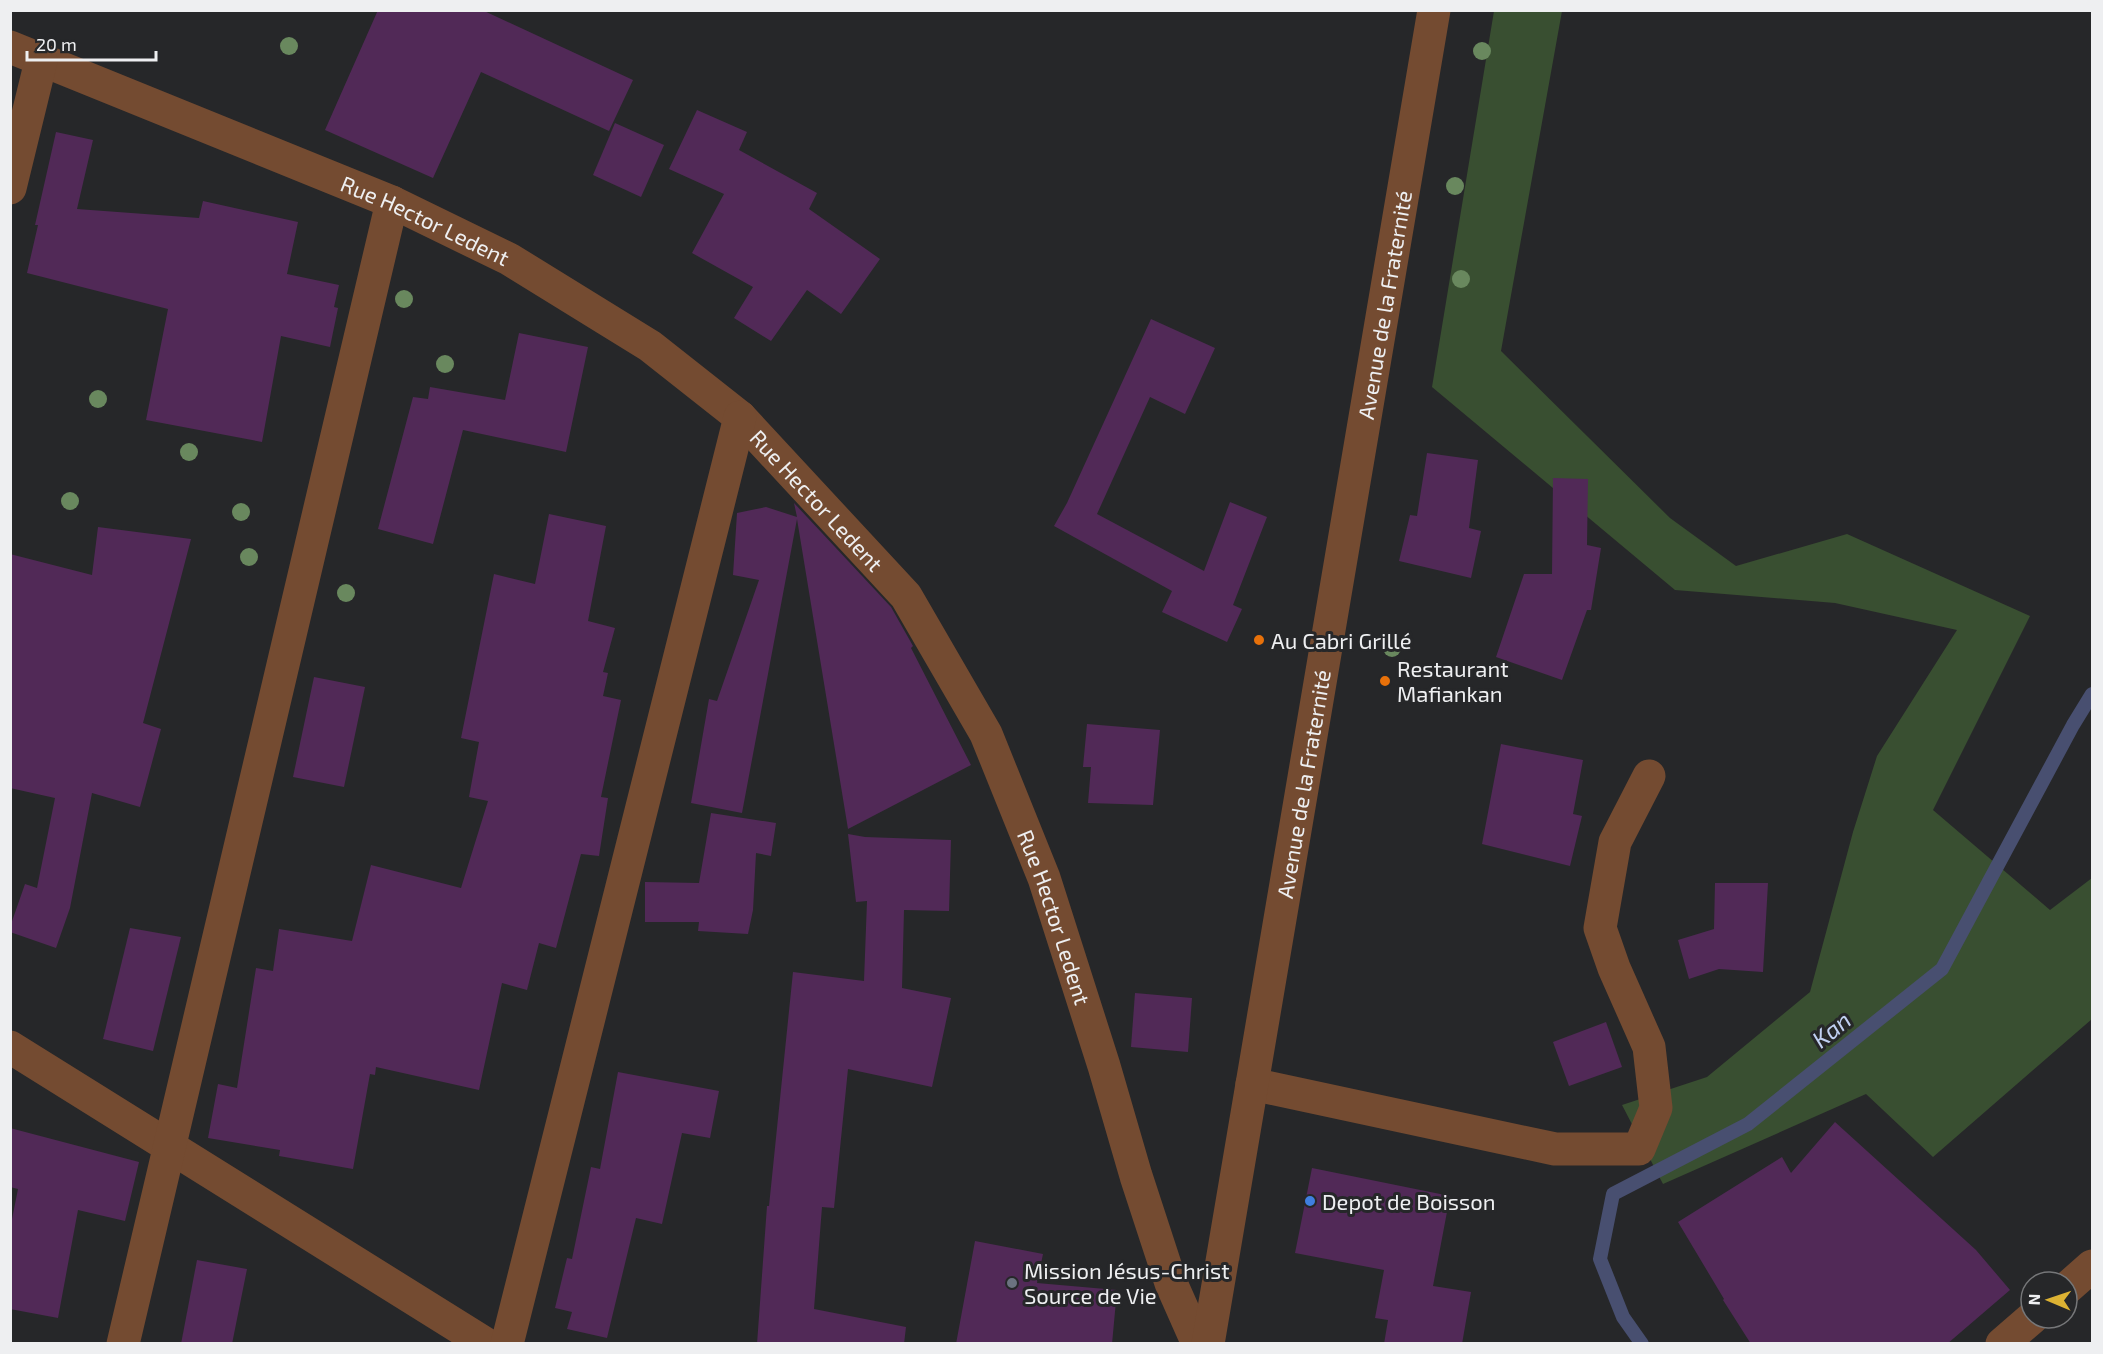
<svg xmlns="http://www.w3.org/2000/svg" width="2103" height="1354" viewBox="0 0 2103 1354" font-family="'Exo 2',sans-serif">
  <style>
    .green { fill: #394f31 }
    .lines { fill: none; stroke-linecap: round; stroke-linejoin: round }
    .stream { stroke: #484f70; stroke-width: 14 }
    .building { fill: #512957 }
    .minor { stroke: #744b31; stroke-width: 33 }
    .tree { fill: #69885e }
    .food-dot { fill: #e8710a; stroke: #262729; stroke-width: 2 }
    .shop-dot { fill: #3f7fe0; stroke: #262729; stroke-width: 2 }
    .worship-dot { fill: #6b7280; stroke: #262729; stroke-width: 2 }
    .labels { text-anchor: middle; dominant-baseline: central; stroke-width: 6; stroke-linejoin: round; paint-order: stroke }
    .street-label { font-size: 22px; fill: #eeeff1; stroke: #262729 }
    .poi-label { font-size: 22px; fill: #eeeff1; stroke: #262729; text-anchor: start }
    .water-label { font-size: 24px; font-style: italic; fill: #c1d1f2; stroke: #262729 }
  </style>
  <rect width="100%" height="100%" fill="#262729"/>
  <path class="green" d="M 1494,11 L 1562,11 L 1501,351 L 1670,518 L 1736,566 L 1847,534 L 2030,616 L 1933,810 L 2050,910 L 2092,878 L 2092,1019 L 1933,1157 L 1866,1094 L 1663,1184 L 1622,1105 L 1707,1077 L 1810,992 L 1853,832 L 1877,756 L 1957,630 L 1835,603 L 1675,590 L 1432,387 Z"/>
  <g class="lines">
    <path class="stream" d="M 1642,1344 L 1623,1317 L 1600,1259 L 1613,1194 L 1748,1124 L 1942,969 L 2073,725 L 2092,694"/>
  </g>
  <g class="building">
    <path d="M 378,10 L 482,10 L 633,80 L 609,131 L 481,72 L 433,178 L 325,130 Z"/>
    <path d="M 697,110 L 747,132 L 739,150 L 817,193 L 809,209 L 880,259 L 841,314 L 807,290 L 771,341 L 734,318 L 753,287 L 692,253 L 724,194 L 669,169 Z"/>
    <path d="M 615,123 L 664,145 L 641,197 L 593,175 Z"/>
    <path d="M 56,132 L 93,140 L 77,209 L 199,218 L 203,201 L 298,222 L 287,274 L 339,285 L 334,307 L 338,308 L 330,347 L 281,336 L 262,442 L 146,420 L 168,309 L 27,273 L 38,225 L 35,225 Z"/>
    <path d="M 1151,319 L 1215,348 L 1185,414 L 1150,397 L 1097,514 L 1204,571 L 1230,502 L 1267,517 L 1233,605 L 1242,609 L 1227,642 L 1162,612 L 1172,591 L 1054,526 L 1067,503 Z"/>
    <path d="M 519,333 L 588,347 L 566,452 L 463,430 L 433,544 L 378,529 L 413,397 L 428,399 L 430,387 L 505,400 Z"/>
    <path d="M 1427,453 L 1478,460 L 1469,528 L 1481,531 L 1471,578 L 1399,561 L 1410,515 L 1417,516 Z"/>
    <path d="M 1553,478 L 1588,479 L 1587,545 L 1601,548 L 1591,610 L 1587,610 L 1562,680 L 1496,657 L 1524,574 L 1552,574 Z"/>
    <path d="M 794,503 L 891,607 L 913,646 L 911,648 L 971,765 L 848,829 L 797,519 L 742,813 L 691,803 L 709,699 L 717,701 L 759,580 L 733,575 L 737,513 L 766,507 L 797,517 Z"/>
    <path d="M 549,514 L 606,526 L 588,621 L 615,628 L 603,672 L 608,673 L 603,696 L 621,700 L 601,797 L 608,798 L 599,856 L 581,854 L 556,948 L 539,943 L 527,990 L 502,983 L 479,1090 L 376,1067 L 375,1075 L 370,1074 L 353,1169 L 279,1156 L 280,1150 L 208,1138 L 218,1084 L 237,1088 L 256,968 L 273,971 L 279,929 L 352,941 L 371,865 L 461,888 L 488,801 L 469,797 L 479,742 L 461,738 L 494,574 L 535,584 Z"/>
    <path d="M 98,527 L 191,539 L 143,723 L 161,729 L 140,807 L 92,793 L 70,908 L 56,948 L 10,932 L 10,927 L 25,884 L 37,888 L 55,798 L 10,788 L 10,554 L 92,575 Z"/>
    <path d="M 314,677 L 365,687 L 344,787 L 293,777 Z"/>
    <path d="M 1087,724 L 1160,730 L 1153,805 L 1088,803 L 1091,767 L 1083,767 Z"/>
    <path d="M 1501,744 L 1583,760 L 1573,814 L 1582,816 L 1570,866 L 1482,844 Z"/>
    <path d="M 711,813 L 776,823 L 771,856 L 756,853 L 753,910 L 748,934 L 698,931 L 699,922 L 645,922 L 645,882 L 699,883 Z"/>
    <path d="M 848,834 L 865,837 L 951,840 L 949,911 L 904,910 L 902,988 L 951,998 L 932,1087 L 848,1069 L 834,1208 L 822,1207 L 814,1309 L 906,1327 L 904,1344 L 757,1344 L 767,1206 L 769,1206 L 793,972 L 864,981 L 867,901 L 856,902 Z"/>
    <path d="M 1715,883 L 1768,883 L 1763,972 L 1719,969 L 1689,979 L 1678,940 L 1714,929 Z"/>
    <path d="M 130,928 L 181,937 L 153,1051 L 103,1039 Z"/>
    <path d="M 1135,993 L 1192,998 L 1188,1052 L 1131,1047 Z"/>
    <path d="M 1606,1022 L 1622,1067 L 1569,1086 L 1553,1042 Z"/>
    <path d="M 618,1072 L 719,1091 L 710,1138 L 682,1133 L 662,1224 L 636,1218 L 607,1338 L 567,1329 L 572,1312 L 555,1308 L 567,1258 L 572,1259 L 591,1167 L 600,1169 Z"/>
    <path d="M 1835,1122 L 1976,1250 L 2010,1290 L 1947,1344 L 1751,1344 L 1723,1300 L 1724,1299 L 1678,1222 L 1782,1157 L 1791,1173 Z"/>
    <path d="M 10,1128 L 139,1162 L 125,1221 L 78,1210 L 58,1318 L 10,1309 L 10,1229 L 18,1189 L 10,1187 Z"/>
    <path d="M 1312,1168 L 1450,1196 L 1433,1286 L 1471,1292 L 1462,1344 L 1384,1344 L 1388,1320 L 1375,1318 L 1384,1270 L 1295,1253 Z"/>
    <path d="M 975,1241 L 1043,1254 L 1037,1283 L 1117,1290 L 1112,1344 L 956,1344 Z"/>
    <path d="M 197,1260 L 247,1269 L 232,1344 L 181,1344 Z"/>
  </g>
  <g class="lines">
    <g class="minor">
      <path id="s1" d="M 10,47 L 392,202 L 509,259 L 650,346 L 740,417 L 906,596 L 986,734 L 1044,878 L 1104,1066 L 1136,1176 L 1171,1283 L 1198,1344"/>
      <path d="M 10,188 L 41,61"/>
      <path d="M 10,1047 L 486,1344"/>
      <path d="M 1252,1084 L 1555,1149 L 1639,1149 L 1656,1108 L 1649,1047 L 1614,968 L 1600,928 L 1615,842 L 1649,776"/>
      <path d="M 2067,1288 L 2092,1266"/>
      <path d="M 123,1344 L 392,202"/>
      <path d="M 507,1344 L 740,417"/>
      <path id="s2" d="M 1208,1344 L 1434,10"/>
      <path d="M 2002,1344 L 2032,1318"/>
    </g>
  </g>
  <g class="tree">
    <circle cx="289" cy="46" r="9"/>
    <circle cx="1482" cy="51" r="9"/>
    <circle cx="1455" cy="186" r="9"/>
    <circle cx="1461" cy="279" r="9"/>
    <circle cx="404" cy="299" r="9"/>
    <circle cx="445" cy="364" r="9"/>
    <circle cx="98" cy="399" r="9"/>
    <circle cx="189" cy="452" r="9"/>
    <circle cx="70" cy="501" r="9"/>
    <circle cx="241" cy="512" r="9"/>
    <circle cx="249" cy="557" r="9"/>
    <circle cx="346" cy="593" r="9"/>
    <circle cx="1392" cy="648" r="9"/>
  </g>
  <g class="food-dot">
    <circle cx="1259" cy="640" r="6"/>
    <circle cx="1385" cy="681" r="6"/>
  </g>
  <circle class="shop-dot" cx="1310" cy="1201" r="6"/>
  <circle class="worship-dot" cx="1012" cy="1283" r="6"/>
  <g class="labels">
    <g class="street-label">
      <text stroke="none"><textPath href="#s1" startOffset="450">Rue Hector Ledent</textPath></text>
      <text stroke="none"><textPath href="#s2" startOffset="1054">Avenue de la Fraternité</textPath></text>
      <text stroke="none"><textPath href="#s1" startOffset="936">Rue Hector Ledent</textPath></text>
      <text stroke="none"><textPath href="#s2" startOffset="568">Avenue de la Fraternité</textPath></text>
      <text stroke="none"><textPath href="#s1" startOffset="1422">Rue Hector Ledent</textPath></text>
    </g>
    <g class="poi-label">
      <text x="1271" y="640">Au Cabri Grillé</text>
      <text x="1397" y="668">Restaurant<tspan x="1397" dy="25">Mafiankan</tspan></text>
      <text x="1322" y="1201">Depot de Boisson</text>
      <text x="1024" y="1270">Mission Jésus-Christ<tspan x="1024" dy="25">Source de Vie</tspan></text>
    </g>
    <g class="water-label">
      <text transform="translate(1831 1029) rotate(-39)">Kan</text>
    </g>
  </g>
  <rect width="2103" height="1354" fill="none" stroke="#eeeff1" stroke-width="24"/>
  <g transform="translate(2049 1300) rotate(272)"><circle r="28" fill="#262729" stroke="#767779" stroke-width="1.5"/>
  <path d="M0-4.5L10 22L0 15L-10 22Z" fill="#dcb233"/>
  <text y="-9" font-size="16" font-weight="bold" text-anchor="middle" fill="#eeeff1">N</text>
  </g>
  <path d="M27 51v9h129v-9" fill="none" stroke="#eeeff1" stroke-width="3"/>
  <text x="36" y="51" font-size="18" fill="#eeeff1" stroke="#262729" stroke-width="4.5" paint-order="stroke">20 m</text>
</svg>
